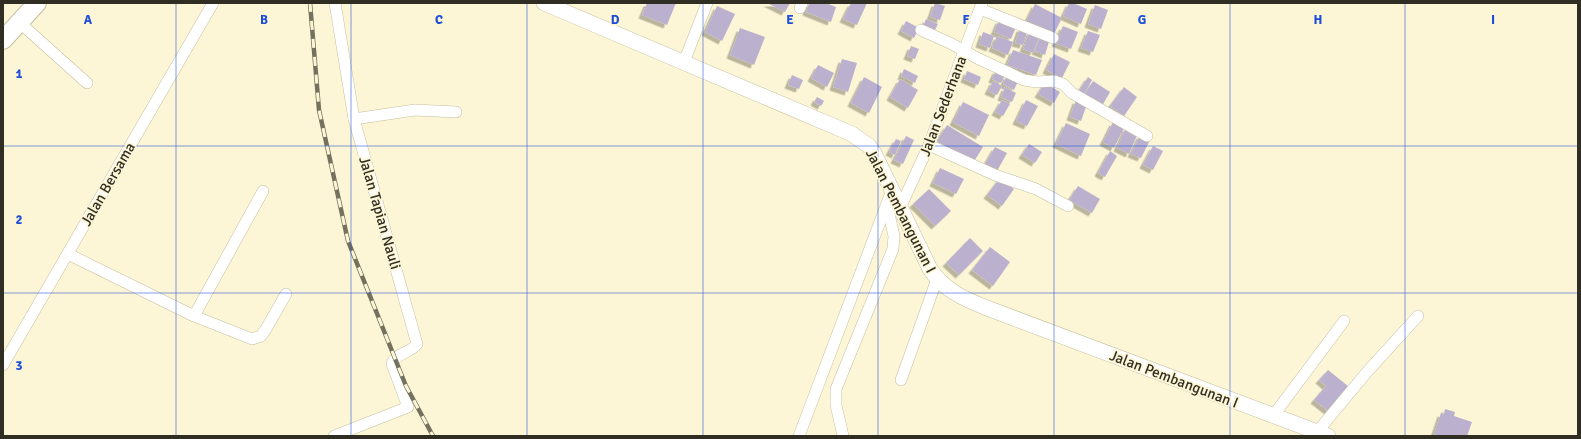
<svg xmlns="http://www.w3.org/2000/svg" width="1581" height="439" viewBox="0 0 1581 439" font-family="Signika,sans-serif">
<defs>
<filter id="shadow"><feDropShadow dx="-3.5" dy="3.5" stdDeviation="0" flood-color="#0004"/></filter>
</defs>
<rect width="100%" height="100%" fill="#fdf6d6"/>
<g fill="#bbb1ce" filter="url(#shadow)">
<polygon points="647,3 676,3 667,25 642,15"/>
<polygon points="767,3 790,3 785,12"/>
<polygon points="809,3 826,3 836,7 831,22 806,12"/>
<polygon points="851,3 867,3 857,25 843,19"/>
<polygon points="935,3 945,6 940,20 930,17"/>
<polygon points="1069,3 1073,3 1087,9 1081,24 1063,16"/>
<polygon points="1035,4 1062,18 1053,36 1026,22"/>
<polygon points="1095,5 1108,10 1101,29 1088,24"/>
<polygon points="717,6 735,14 722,41 705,32"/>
<polygon points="926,19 938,24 934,32 923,27"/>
<polygon points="999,20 1016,27 1011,39 994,32"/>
<polygon points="906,21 919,28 914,38 901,31"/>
<polygon points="1063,26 1078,32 1071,49 1055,43"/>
<polygon points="740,28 765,37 754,65 730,55"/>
<polygon points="1020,28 1028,30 1023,45 1015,43"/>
<polygon points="1030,31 1040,35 1033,53 1023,49"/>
<polygon points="1088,31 1100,35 1093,52 1081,48"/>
<polygon points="983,32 994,36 990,48 979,44"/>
<polygon points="1041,34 1050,38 1045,55 1035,51"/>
<polygon points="997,36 1013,42 1008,55 992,48"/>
<polygon points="911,46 919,49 915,59 907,56"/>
<polygon points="1013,50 1042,60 1036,75 1007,65"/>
<polygon points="1054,54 1070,62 1062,78 1046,70"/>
<polygon points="842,59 857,63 848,92 833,87"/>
<polygon points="818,65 834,73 827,87 811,78"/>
<polygon points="904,69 918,76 915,83 901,76"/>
<polygon points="996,70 1005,75 1001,83 992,79"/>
<polygon points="967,71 981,77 978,85 964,79"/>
<polygon points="792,75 803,80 799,89 788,85"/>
<polygon points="1007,75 1018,81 1014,90 1003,84"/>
<polygon points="864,77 882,87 869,113 851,103"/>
<polygon points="1088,77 1092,80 1084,94 1079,91"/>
<polygon points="900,79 918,90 908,108 890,97"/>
<polygon points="993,81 1002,86 997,95 988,91"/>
<polygon points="1093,81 1110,92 1102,106 1084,95"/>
<polygon points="1045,83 1060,92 1054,103 1038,94"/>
<polygon points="1005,87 1016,93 1012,102 1001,97"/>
<polygon points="1124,87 1137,97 1124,116 1110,106"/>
<polygon points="817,97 824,101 821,106 814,102"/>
<polygon points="1002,100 1010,104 1003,116 995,112"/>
<polygon points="1026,100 1038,106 1027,126 1016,121"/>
<polygon points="1076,100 1087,104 1081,121 1070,117"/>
<polygon points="963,102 989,115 979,136 953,122"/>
<polygon points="1113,122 1124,128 1114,148 1103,142"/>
<polygon points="1066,123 1090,134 1081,156 1056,144"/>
<polygon points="947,125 983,147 973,163 937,141"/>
<polygon points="1126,127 1138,133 1129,154 1117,148"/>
<polygon points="1140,135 1150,140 1141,158 1131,154"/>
<polygon points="906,136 914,140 903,164 894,160"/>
<polygon points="896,139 901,141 895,155 889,152"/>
<polygon points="1029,144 1042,152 1035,163 1022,155"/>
<polygon points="1153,146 1163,151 1153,170 1143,165"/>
<polygon points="995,147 1007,153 996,173 984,166"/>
<polygon points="1110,151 1117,156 1105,177 1098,173"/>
<polygon points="940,168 964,179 956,194 933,183"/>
<polygon points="1000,178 1014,189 1002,206 987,195"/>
<polygon points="1078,186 1100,199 1092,213 1069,200"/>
<polygon points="929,189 951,211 935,226 913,204"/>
<polygon points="970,238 983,251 959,275 946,263"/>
<polygon points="990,247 1010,262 993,286 972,270"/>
<polygon points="1328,370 1348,386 1328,411 1314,400 1326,386 1319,380"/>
<polygon points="1445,409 1455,412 1454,416 1472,422 1467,436 1440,436 1434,434 1441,413 1444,414"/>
</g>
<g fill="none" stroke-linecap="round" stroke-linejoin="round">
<defs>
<g id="minor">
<polyline points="800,8 802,3"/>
<polyline points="980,9 1053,38"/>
<polyline points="19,22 87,83"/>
<polyline points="921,30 952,44 977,58 1024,80 1037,82 1054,81 1063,84 1072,93 1147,136"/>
<polyline points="684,62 707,3"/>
<polyline points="354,119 415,110 456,112"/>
<polyline points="929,145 995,175 1036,189 1068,206"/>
<polyline points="900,208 929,145 982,3"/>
<polyline points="68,254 194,316 252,339 261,336 266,329 286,294"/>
<polyline points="194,316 263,191"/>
<polyline points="3,365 213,3"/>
<polyline points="901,380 937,279"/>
<polyline points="1273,416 1344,321"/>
<polyline points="1317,432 1367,372 1418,316"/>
<path d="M334,436L408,407L392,364C395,353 411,353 417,344L354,119L335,3"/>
<polyline points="799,436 892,190"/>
<polyline points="843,436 836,405 836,389 893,249 894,236 887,205"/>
</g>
<path id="secondary" d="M544,3L852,134L869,146L874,153L930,269C944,290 964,299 987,308L1328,436"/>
<polyline id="trunk" points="3,40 37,3"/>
</defs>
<use href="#minor" stroke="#c5bea0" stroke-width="12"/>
<use href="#secondary" stroke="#c5bea0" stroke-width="16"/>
<use href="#trunk" stroke="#c5bea0" stroke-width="20"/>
<use href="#minor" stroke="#fff" stroke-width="11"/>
<use href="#secondary" stroke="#fff" stroke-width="15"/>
<use href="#trunk" stroke="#fff" stroke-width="18"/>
<defs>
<polyline id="rail" points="310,3 319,110 348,241 406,386 433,436"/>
</defs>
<use href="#rail" stroke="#74715e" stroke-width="4.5"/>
<use href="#rail" stroke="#fdf6d6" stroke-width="3" stroke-dasharray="9" stroke-linecap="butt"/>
</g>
<path fill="none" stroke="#1d4ed8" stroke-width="1" stroke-opacity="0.55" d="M176,3V436M351,3V436M527,3V436M703,3V436M878,3V436M1054,3V436M1230,3V436M1405,3V436M3,146H1578M3,293H1578"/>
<g text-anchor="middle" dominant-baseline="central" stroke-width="3.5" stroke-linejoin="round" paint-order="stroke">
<g font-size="15" fill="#302e22" stroke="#fdf6d6">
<text transform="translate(943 106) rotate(-69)">Jalan Sederhana</text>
<text transform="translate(108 184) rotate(-60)">Jalan Bersama</text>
<text transform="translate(901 211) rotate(63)">Jalan Pembangunan I</text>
<text transform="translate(380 213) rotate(74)">Jalan Tapian Nauli</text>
<text transform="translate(1174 379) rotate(21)">Jalan Pembangunan I</text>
</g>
</g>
<g font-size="13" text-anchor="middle" font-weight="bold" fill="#1d4ed8" stroke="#fdf6d6" stroke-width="3.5" stroke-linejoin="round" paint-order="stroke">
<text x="88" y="24">A</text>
<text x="264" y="24">B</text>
<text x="439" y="24">C</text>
<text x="615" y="24">D</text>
<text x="790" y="24">E</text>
<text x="966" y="24">F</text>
<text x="1142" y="24">G</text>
<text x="1318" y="24">H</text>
<text x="1493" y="24">I</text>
<text x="19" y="78">1</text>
<text x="19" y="224">2</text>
<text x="19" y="370">3</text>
</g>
<rect width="1581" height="439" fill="none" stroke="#302e22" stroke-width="8"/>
</svg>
